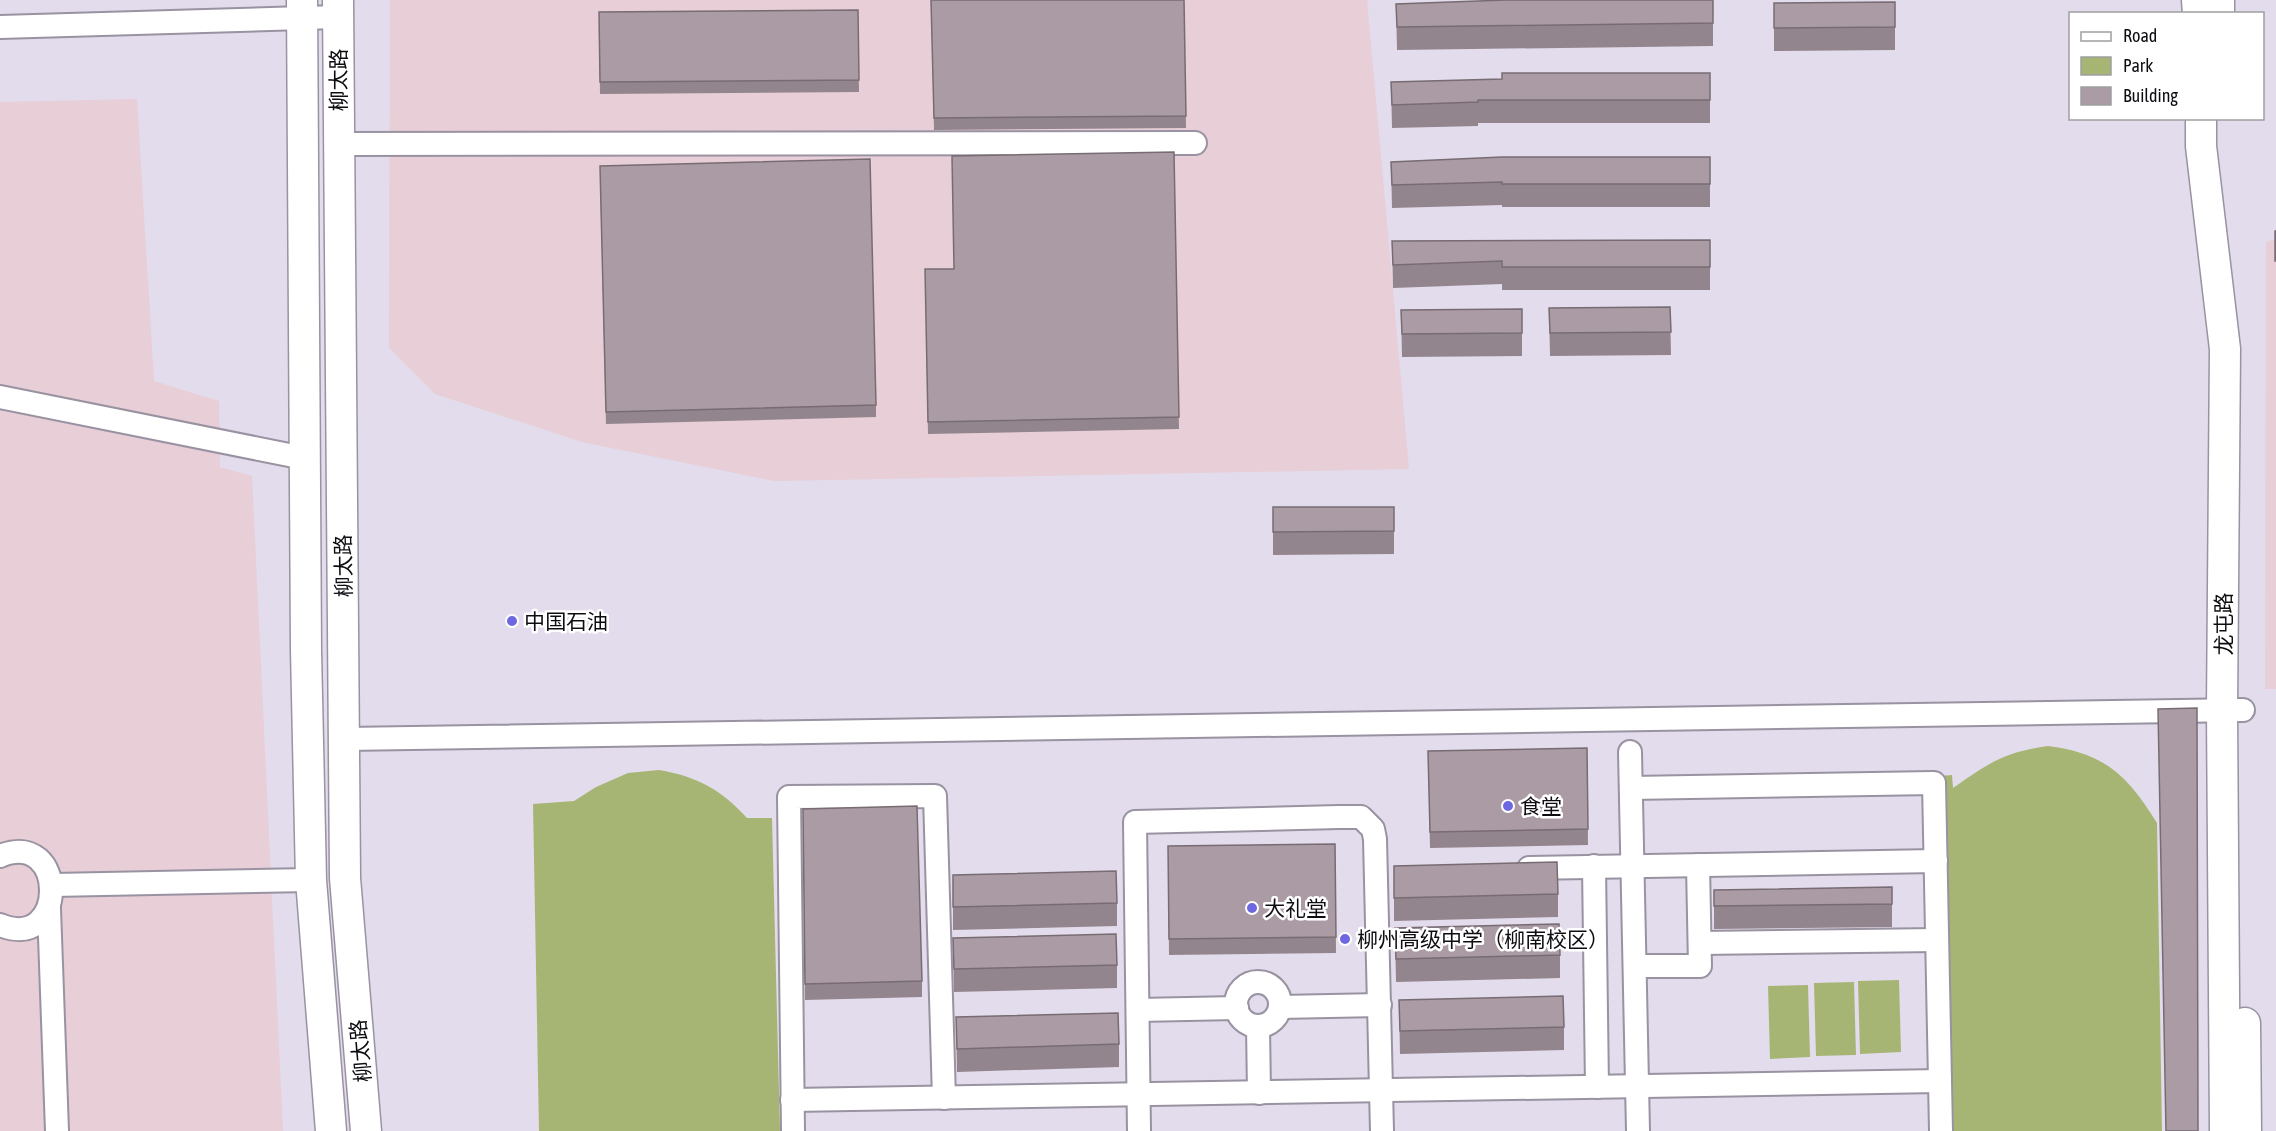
<svg xmlns="http://www.w3.org/2000/svg" width="2276" height="1131" viewBox="0 0 2276 1131" font-family="'Asap Condensed','Noto Sans SC',sans-serif">
<rect width="100%" height="100%" fill="#e3dcec"/>
<g fill="#e7ced7">
<polygon points="390,0 1367,0 1409,469 774,481 582,442 435,394 389,348"/>
<polygon points="137,99 154,381 219,401 220,467 252,476 283,1131 0,1131 0,102"/>
<polygon points="2276,239 2276,689 2265,689 2266,242"/>
</g>
<g fill="#a7b574">
<path d="M2048,746C2105,753 2128,776 2157,823L2162,1131H1945L1928,777L1952,775L1953,788C1989,763 2004,752 2048,746Z"/>
<path d="M659,770C696,776 722,790 747,818H772L780,1131H539L533,804L574,801L596,787L628,773Z"/>
<polygon points="1899,980 1901,1052 1860,1054 1858,981"/>
<polygon points="1854,982 1856,1055 1816,1056 1814,983"/>
<polygon points="1808,985 1810,1057 1770,1059 1768,986"/>
</g>
<g fill="none" stroke-linecap="round" stroke-linejoin="round">
<defs>
<g id="minor">
<polyline points="0,27 337,17"/>
<polyline points="338,144 1195,143"/>
<polyline points="0,397 304,458"/>
<polyline points="346,739 2243,710"/>
<polyline points="1630,752 1638,1131"/>
<polyline points="1631,788 1934,783 1941,1131"/>
<path d="M0,856C68,828 68,953 0,925"/>
<polyline points="1594,866 1597,1087"/>
<polyline points="1529,868 1936,861"/>
<polyline points="53,885 311,880"/>
<polyline points="49,909 57,1131"/>
<polyline points="1700,943 1937,940"/>
<polyline points="1635,966 1700,966 1698,865"/>
<circle cx="1258" cy="1004" r="22"/>
<polyline points="1280,1007 1380,1005"/>
<polyline points="1138,1010 1237,1008"/>
<polyline points="1258,1026 1259,1093"/>
<polyline points="792,1100 1940,1081"/>
<polyline points="793,1131 789,797 935,796 944,1098"/>
<polyline points="1139,1131 1135,822 1339,817 1361,817 1373,829 1375,839 1382,1131"/>
</g>
<g id="major">
<polyline points="302,0 306,650 311,880 331,1131"/>
<polyline points="338,0 345,878 366,1131"/>
<polyline points="2197,0 2198,14"/>
<polyline points="2219,0 2219,14"/>
<polyline points="2201,118 2201,146 2225,349 2222,710 2225,1131"/>
<polyline points="2245,1023 2246,1131"/>
</g>
</defs>
<use href="#minor" stroke="#9992a1" stroke-width="26"/>
<use href="#major" stroke="#9992a1" stroke-width="33"/>
<use href="#minor" stroke="#fff" stroke-width="22"/>
<use href="#major" stroke="#fff" stroke-width="30"/>
</g>
<g fill="#93858d">
<polygon points="931,0 1184,0 1186,128 934,130"/>
<polygon points="1713,0 1713,46 1397,50 1396,4"/>
<polygon points="1774,3 1895,27 1895,50 1774,51"/>
<polygon points="858,10 859,92 600,94 599,12"/>
<polygon points="1710,73 1710,123 1478,123 1478,126 1392,128 1391,82"/>
<polygon points="1174,152 1179,429 928,434 925,269 954,269"/>
<polygon points="1710,157 1710,207 1502,207 1502,205 1392,208 1391,162"/>
<polygon points="600,178 876,405 876,417 606,424"/>
<polygon points="1710,240 1710,290 1502,290 1502,284 1393,288 1392,241"/>
<polygon points="1670,307 1671,355 1550,356 1549,308"/>
<polygon points="1522,309 1522,356 1402,357 1401,310"/>
<polygon points="1273,507 1394,507 1394,554 1273,555"/>
<polygon points="1587,748 1588,845 1430,848 1428,751"/>
<polygon points="803,809 922,981 922,997 805,1000"/>
<polygon points="1335,844 1336,953 1169,955 1168,846"/>
<polygon points="1394,866 1558,894 1558,917 1394,921"/>
<polygon points="953,875 1117,903 1117,926 953,930"/>
<polygon points="1892,887 1892,927 1714,929 1714,890"/>
<polygon points="1395,928 1560,955 1560,978 1396,982"/>
<polygon points="953,938 1117,965 1117,988 954,992"/>
<polygon points="1399,1000 1564,1027 1564,1050 1400,1054"/>
<polygon points="956,1017 1119,1044 1119,1067 957,1072"/>
</g>
<g fill="#ab9ba4" stroke="#786c73" stroke-width="1.5">
<polygon points="931,0 1184,0 1186,116 934,118"/>
<polygon points="1505,0 1713,0 1713,23 1397,27 1396,4"/>
<polygon points="1895,2 1895,27 1774,28 1774,3"/>
<polygon points="858,10 859,80 600,82 599,12"/>
<polygon points="1502,73 1710,73 1710,100 1478,100 1478,102 1392,105 1391,82 1502,79"/>
<polygon points="1174,152 1179,417 928,422 925,269 954,269 952,156"/>
<polygon points="1502,157 1710,157 1710,184 1502,184 1502,182 1392,185 1391,162"/>
<polygon points="870,159 876,405 606,412 600,166"/>
<rect x="2275" y="231" width="1" height="30"/>
<polygon points="1710,240 1710,267 1502,267 1502,261 1393,265 1392,241"/>
<polygon points="1670,307 1671,332 1550,333 1549,308"/>
<polygon points="1522,309 1522,333 1402,334 1401,310"/>
<polygon points="1273,507 1394,507 1394,531 1273,532"/>
<polygon points="2197,708 2198,1131 2166,1131 2158,709"/>
<polygon points="1587,748 1588,829 1430,832 1428,751"/>
<polygon points="917,806 922,981 805,984 803,809"/>
<polygon points="1335,844 1336,937 1169,939 1168,846"/>
<polygon points="1557,862 1558,894 1394,898 1394,866"/>
<polygon points="1116,871 1117,903 953,907 953,875"/>
<polygon points="1892,887 1892,904 1714,906 1714,890"/>
<polygon points="1559,924 1560,955 1396,959 1395,928"/>
<polygon points="1116,934 1117,965 954,969 953,938"/>
<polygon points="1563,996 1564,1027 1400,1031 1399,1000"/>
<polygon points="1118,1013 1119,1044 957,1049 956,1017"/>
</g>
<g fill="#6d67e1" stroke="#fff" stroke-width="2">
<circle cx="512" cy="621" r="6"/>
<circle cx="1508" cy="806" r="6"/>
<circle cx="1252" cy="908" r="6"/>
<circle cx="1345" cy="939" r="6"/>
</g>
<g text-anchor="middle" dominant-baseline="central" stroke-width="5" stroke-linejoin="round" paint-order="stroke">
<g font-size="21" fill="#0e0c11" stroke="#fff">
<text transform="translate(338 80) rotate(-90)">柳太路</text>
<text transform="translate(343 566) rotate(-91)">柳太路</text>
<text transform="translate(2223 624) rotate(-90)">龙屯路</text>
<text transform="translate(360 1051) rotate(-95)">柳太路</text>
</g>
<g font-size="21" fill="#0e0c11" stroke="#fff" text-anchor="start">
<text x="524" y="621">中国石油</text>
<text x="1520" y="806">食堂</text>
<text x="1264" y="908">大礼堂</text>
<text x="1357" y="939">柳州高级中学（柳南校区）</text>
</g>
</g>
<rect x="2069" y="12" width="195" height="108" fill="#ffffff" stroke="#9f9ea0" stroke-width="1.5"/>
<rect x="2081" y="32" width="30" height="9" fill="#ffffff" stroke="#9f9ea0" stroke-width="1.5"/>
<text x="2123" y="42" font-size="18" fill="#0e0c11">Road</text>
<rect x="2081" y="57" width="30" height="18" fill="#a7b574" stroke="#9f9ea0" stroke-width="1.5"/>
<text x="2123" y="72" font-size="18" fill="#0e0c11">Park</text>
<rect x="2081" y="87" width="30" height="18" fill="#ab9ba4" stroke="#9f9ea0" stroke-width="1.5"/>
<text x="2123" y="102" font-size="18" fill="#0e0c11">Building</text>
</svg>
